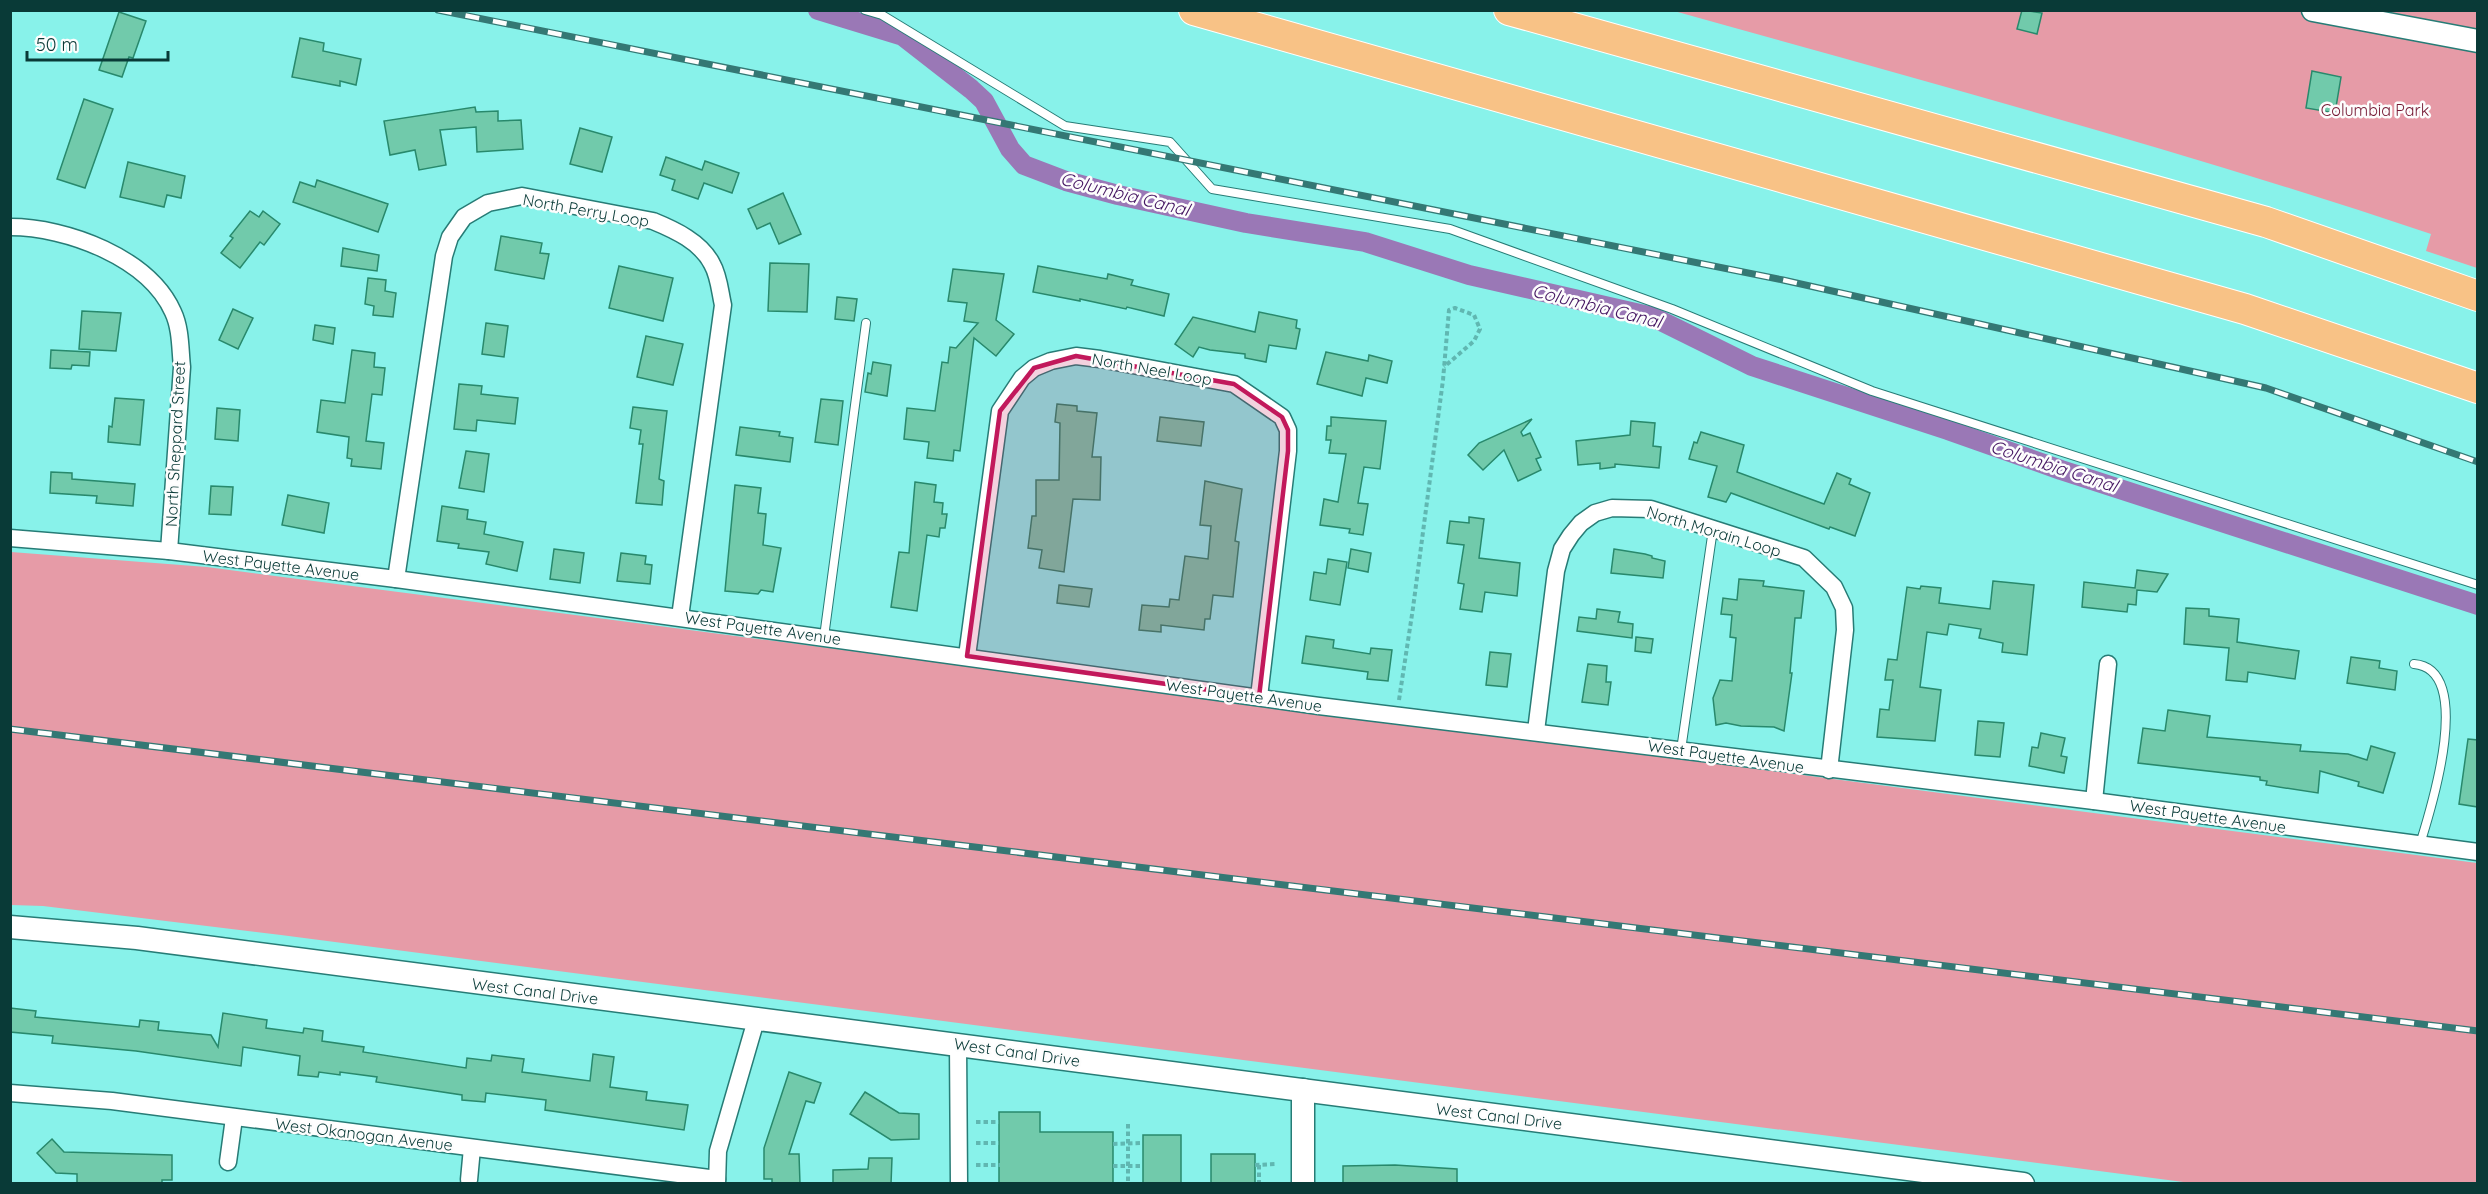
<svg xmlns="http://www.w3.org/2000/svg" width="2488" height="1194" viewBox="0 0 2488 1194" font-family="Quicksand,sans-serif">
<rect width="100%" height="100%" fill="#88f2ea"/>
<g fill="#e69ba7">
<path d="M1674,11H2477V268L2426,251L2431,234C2181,150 1927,82 1674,11Z"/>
<polygon points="11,552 207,567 2477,863 2477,1183 2191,1183 281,935 43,906 11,905"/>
</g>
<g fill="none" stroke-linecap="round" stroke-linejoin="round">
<polyline stroke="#9a78b6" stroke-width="20" points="818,10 903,36 971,89 984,101 1010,149 1024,165 1066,181 1118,195 1246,223 1365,242 1469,275 1653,317 1752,366 1948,430 2061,470 2478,605"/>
</g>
<g fill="#71caab" stroke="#28896c" stroke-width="1.5">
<polygon points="2022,10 2042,13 2037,34 2017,29"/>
<polygon points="119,12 146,21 133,58 129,57 122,77 99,70"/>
<polygon points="300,38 324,43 323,51 361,59 356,85 340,81 340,86 292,77"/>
<polygon points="2312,71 2341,77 2335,113 2306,108"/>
<polygon points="84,99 113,109 85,188 57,179"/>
<polygon points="475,107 476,112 498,111 498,121 521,120 523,149 477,152 476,127 440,130 446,165 419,170 415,150 390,155 384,121"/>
<polygon points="580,128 612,137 602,172 570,164"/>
<polygon points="666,157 702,170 705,161 739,173 732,193 704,183 698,199 672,190 675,180 660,175"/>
<polygon points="128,162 185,176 181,198 167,195 164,207 120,197"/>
<polygon points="317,180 388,204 378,232 293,202 300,182 315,187"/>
<polygon points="783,193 801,234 779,244 770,223 757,229 748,209"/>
<polygon points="250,211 259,217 263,211 280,224 264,245 260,242 240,268 221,253 233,238 230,236"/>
<polygon points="501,236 542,243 540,253 549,254 544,279 495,270"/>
<polygon points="343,248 379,255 377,271 341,266"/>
<polygon points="770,263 809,264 807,312 768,311"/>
<polygon points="619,266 673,278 663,321 609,308"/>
<polygon points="1038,266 1107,279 1108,274 1133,280 1131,285 1169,294 1164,316 1127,307 1126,309 1080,299 1080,301 1033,292"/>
<polygon points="953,269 1004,274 996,320 1014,334 996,356 974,338 960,451 954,450 953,461 927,458 929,442 904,439 907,408 935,411 942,362 948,363 950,347 956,348 978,323 964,321 967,303 948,301"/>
<polygon points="368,278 386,280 385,291 396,293 393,317 373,315 374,306 365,304"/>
<polygon points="837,297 857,299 854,321 835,319"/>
<polygon points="233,309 253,318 238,349 219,340"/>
<polygon points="82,311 121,313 116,351 79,349"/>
<polygon points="1259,312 1297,320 1296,328 1300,329 1296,349 1269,345 1266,362 1245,358 1245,354 1210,350 1199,347 1193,357 1175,344 1193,317 1255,332"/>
<polygon points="486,323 508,326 504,357 482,354"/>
<polygon points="315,325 335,328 333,344 313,340"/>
<polygon points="646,336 683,344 673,385 637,377"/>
<polygon points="51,350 90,352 89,366 72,365 71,369 50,368"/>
<polygon points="352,350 375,353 374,367 385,368 382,395 372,394 366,441 384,443 381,469 351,466 352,459 347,458 349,437 317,432 321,400 345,403"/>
<polygon points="1326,352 1368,361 1369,355 1392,361 1387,383 1366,378 1362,396 1317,384"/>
<polygon points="873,362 891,365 887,396 865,392 868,373 871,374"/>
<polygon points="459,384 482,386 481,394 518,398 515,424 477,420 476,431 454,429"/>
<polygon points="115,398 144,400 140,445 108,442 109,426 112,427"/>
<polygon points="821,399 843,401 838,445 815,442"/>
<polygon points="1057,404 1077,406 1077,411 1097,413 1092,457 1101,457 1100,500 1073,499 1064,572 1039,568 1042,550 1028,548 1032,516 1036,516 1036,480 1059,480 1060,423 1055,422"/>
<polygon points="633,407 667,411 659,479 664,481 662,505 636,503 643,444 639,444 641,430 630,428"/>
<polygon points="217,408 240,410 238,441 215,439"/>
<polygon points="1160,417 1204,422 1201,446 1157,441"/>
<polygon points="1331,417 1386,421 1380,469 1364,467 1358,503 1368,504 1363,535 1349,533 1350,529 1320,525 1324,499 1338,502 1346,454 1329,453 1331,440 1326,440 1327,426 1331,426"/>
<polygon points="1532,419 1521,432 1523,436 1530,433 1541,457 1536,459 1541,470 1518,481 1504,450 1483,470 1468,455 1479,443"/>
<polygon points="1631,421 1655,423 1653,446 1661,447 1659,468 1615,464 1615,467 1600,469 1600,463 1578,465 1576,441 1630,435"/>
<polygon points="740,427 780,432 779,436 793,438 790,462 736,455"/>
<polygon points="1701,432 1744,445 1737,472 1824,504 1837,473 1851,479 1849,484 1870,493 1855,536 1830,527 1829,529 1731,493 1726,502 1708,497 1717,466 1689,459 1694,442 1697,443"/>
<polygon points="466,451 489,454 484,492 459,488"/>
<polygon points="51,472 72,473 72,479 135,484 133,506 96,503 97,496 50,493"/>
<polygon points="1205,481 1242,489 1235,541 1239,542 1233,597 1213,595 1210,619 1205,619 1204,630 1161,625 1161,632 1139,630 1142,605 1169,607 1170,599 1179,600 1185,556 1208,559 1211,526 1200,525"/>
<polygon points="915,482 936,485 934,502 943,503 942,514 947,514 945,528 940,528 939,537 927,535 917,611 891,607 899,552 909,553"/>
<polygon points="735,485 761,488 758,513 766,514 763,545 781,548 773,592 761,590 758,594 725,591"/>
<polygon points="211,486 233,487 231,515 209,514"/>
<polygon points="288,495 329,503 324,533 282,525"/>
<polygon points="442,506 468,510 467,519 486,522 484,534 523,542 517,571 486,564 489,552 458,548 459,544 437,541"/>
<polygon points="1469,517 1484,519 1479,558 1520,563 1517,596 1485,592 1482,612 1460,609 1464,584 1458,583 1464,545 1447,543 1450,521 1469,523"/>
<polygon points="554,549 584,553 580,583 550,579"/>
<polygon points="1351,549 1371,553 1368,572 1348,568"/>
<polygon points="1614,549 1645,554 1652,556 1652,558 1665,561 1663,578 1611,573"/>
<polygon points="621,553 646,556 645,564 652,565 650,584 617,581"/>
<polygon points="1328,559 1347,562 1340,605 1310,600 1314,572 1326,574"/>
<polygon points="2137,570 2168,574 2157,592 2137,590 2136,605 2128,604 2127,612 2082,607 2084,582 2135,588"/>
<polygon points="1739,579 1764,581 1763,586 1804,591 1801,618 1795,618 1790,673 1792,673 1784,731 1774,727 1741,726 1726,723 1716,725 1713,698 1720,680 1732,681 1736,638 1730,637 1732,615 1721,614 1723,598 1737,600"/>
<polygon points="1993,581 2034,585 2027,655 2002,652 2003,643 1979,638 1981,629 1949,624 1947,635 1927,632 1920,687 1941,690 1935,741 1877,737 1880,709 1889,710 1893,680 1885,680 1888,659 1897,660 1907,587 1920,589 1921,586 1941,588 1939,603 1990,609"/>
<polygon points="1059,585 1092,589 1089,607 1057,603"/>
<polygon points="2186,608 2209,609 2209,616 2239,619 2237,642 2299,651 2295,679 2248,672 2247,682 2226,680 2229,648 2184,644"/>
<polygon points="1597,609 1620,612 1618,622 1633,624 1632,638 1577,631 1579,617 1596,619"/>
<polygon points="1306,636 1334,640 1333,648 1370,654 1371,648 1392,650 1388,681 1367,679 1368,672 1302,663"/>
<polygon points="1636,637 1653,639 1651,653 1635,651"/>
<polygon points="1490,652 1511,654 1507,687 1486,685"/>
<polygon points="2351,657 2380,661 2379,668 2397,671 2395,690 2347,683"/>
<polygon points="1588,664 1607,666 1606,682 1611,682 1608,705 1582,702"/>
<polygon points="2168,710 2210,716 2207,737 2301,745 2300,751 2348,754 2367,760 2371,746 2395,753 2383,793 2358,786 2359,782 2320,771 2318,793 2266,785 2267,781 2260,780 2260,777 2138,763 2143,728 2165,731"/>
<polygon points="1978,721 2004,723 2000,757 1975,755"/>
<polygon points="2041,733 2065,738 2061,756 2067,757 2064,773 2029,766 2032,747 2038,748"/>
<polygon points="2468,739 2478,740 2478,807 2459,804"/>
<polygon points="10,1008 36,1011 35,1017 139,1027 140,1020 159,1022 158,1030 211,1035 218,1047 223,1013 267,1020 266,1028 303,1033 304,1028 323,1031 322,1041 364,1047 363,1052 466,1068 467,1058 491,1061 492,1055 524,1059 522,1072 590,1081 593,1054 614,1057 610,1087 647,1092 646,1100 688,1105 684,1130 545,1110 546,1100 486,1093 485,1102 462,1100 462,1095 376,1082 377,1077 340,1072 340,1075 319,1072 318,1077 298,1075 300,1056 243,1047 241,1066 136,1051 52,1043 53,1036 10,1032"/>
<polygon points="789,1072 821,1083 814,1103 806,1101 789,1154 799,1154 800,1184 772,1184 772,1179 764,1179 764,1148"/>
<polygon points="865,1092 899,1113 919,1114 919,1139 891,1140 850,1114"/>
<polygon points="999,1112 1040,1112 1040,1132 1113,1132 1113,1184 999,1184"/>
<rect x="1143" y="1135" width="38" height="49"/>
<polygon points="52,1139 64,1152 172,1155 172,1180 162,1180 162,1184 77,1184 77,1174 56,1173 37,1153"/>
<rect x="1211" y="1154" width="44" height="30"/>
<polygon points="869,1158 892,1158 891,1184 833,1184 833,1170 868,1169"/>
<polygon points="1395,1165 1457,1169 1457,1184 1343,1184 1343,1166"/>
</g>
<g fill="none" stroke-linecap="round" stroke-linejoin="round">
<defs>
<g id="lane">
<polyline points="865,10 882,15 1065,126 1170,142 1212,189 1450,229 1672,309 1872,391 2478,585"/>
<polyline points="824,637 866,323"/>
<path d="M2414,664C2476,669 2430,812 2420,844"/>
<polyline points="1681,750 1713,529"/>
</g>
<g id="street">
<path d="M10,227C67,227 149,258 173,312C181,329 180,349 182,367L169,551"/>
<polyline points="10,538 169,551 396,579 1319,706 2094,801 2478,852"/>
<path d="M396,579L444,256L450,237L464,217L488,203L522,196L653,221C675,230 701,242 712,264C719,276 720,292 723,305L680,617"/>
<polyline points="967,656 1000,411 1022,378 1034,368 1051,361 1076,356 1100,359 1234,384 1282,417 1288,430 1288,451 1259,697"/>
<polyline points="1536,731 1556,571 1562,549 1571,535 1581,523 1595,513 1612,508 1651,509 1804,558 1834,587 1844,608 1845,630 1829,770"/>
<polyline points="2094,801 2108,664"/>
<polyline points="958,1044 959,1184"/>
<polyline points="10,1093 112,1101 717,1179"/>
<polyline points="228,1162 234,1118"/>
<polyline points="469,1180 472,1148"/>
<polyline points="717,1184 718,1151 756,1020"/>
</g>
<g id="secondary">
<polyline points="2313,10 2478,41"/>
<polyline points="10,927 137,938 2023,1184"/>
<polyline points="1303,1090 1303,1184"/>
</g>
<g id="highway">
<polyline points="1194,10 2245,309 2478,388"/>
<polyline points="1509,10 2266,222 2478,296"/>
</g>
</defs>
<use href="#lane" stroke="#277c76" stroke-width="10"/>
<use href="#street" stroke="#277c76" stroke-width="19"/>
<use href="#secondary" stroke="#277c76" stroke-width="25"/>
<use href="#highway" stroke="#fff" stroke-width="32"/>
<g stroke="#60b7b1" stroke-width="4" stroke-dasharray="4.5 3" stroke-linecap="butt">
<polyline points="1399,700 1413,608 1443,380 1449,310 1455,308 1474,315 1480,329 1474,341 1444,367"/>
<polyline points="976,1122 999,1122"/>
<polyline points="1128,1124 1128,1184"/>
<polyline points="976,1143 999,1143"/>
<polyline points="1113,1144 1143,1143"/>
<polyline points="976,1165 1000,1165"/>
<polyline points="1255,1165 1277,1164"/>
<polyline points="1259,1165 1259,1184"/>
<polyline points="1113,1166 1143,1166"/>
</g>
<use href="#lane" stroke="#fff" stroke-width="8"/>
<use href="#street" stroke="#fff" stroke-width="16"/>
<use href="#secondary" stroke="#fff" stroke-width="22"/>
<use href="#highway" stroke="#f8c286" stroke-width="30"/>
<defs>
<g id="rail">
<polyline points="438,10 1783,280 2266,388 2478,462"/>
<polyline points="10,729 2478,1031"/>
</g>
</defs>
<use href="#rail" stroke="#347874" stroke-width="7"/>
<use href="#rail" stroke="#fdfdfd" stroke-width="4.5" stroke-dasharray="14" stroke-linecap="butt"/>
</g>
<path fill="#c2185b" fill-opacity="0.2" stroke="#c2185b" stroke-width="4.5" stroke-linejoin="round" d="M1076,356L1234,384L1282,417L1288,430V451L1259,697L967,656L1000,411L1034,368Z"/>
<g text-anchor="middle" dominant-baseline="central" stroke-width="5" stroke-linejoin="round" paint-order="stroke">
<g font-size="16" fill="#741732" stroke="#fdfdfd">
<text x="2375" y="110">Columbia Park</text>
</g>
<g font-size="16" fill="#093a37" stroke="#fdfdfd">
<text transform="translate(586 210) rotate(10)">North Perry Loop</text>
<text transform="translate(1152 369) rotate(10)">North Neel Loop</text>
<text transform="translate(175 444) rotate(-87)">North Sheppard Street</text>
<text transform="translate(1714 531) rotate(17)">North Morain Loop</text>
<text transform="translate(281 565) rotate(7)">West Payette Avenue</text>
<text transform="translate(763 628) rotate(8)">West Payette Avenue</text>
<text transform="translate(1244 695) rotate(8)">West Payette Avenue</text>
<text transform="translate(1726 756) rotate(8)">West Payette Avenue</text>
<text transform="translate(2208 816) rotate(8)">West Payette Avenue</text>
<text transform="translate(535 991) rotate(7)">West Canal Drive</text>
<text transform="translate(1017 1052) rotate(8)">West Canal Drive</text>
<text transform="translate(1499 1116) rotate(7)">West Canal Drive</text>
<text transform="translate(364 1134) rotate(7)">West Okanogan Avenue</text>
</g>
<g font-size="18" font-style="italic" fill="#431460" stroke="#fdfdfd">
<text transform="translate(1125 194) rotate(14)">Columbia Canal</text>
<text transform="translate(1597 306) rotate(14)">Columbia Canal</text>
<text transform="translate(2054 466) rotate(18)">Columbia Canal</text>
</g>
</g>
<rect width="2488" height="1194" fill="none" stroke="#093a37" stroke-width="24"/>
<path d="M27 51v9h141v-9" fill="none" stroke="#093a37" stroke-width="3"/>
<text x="36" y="51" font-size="18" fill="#093a37" stroke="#fdfdfd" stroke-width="4.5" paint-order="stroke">50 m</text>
</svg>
